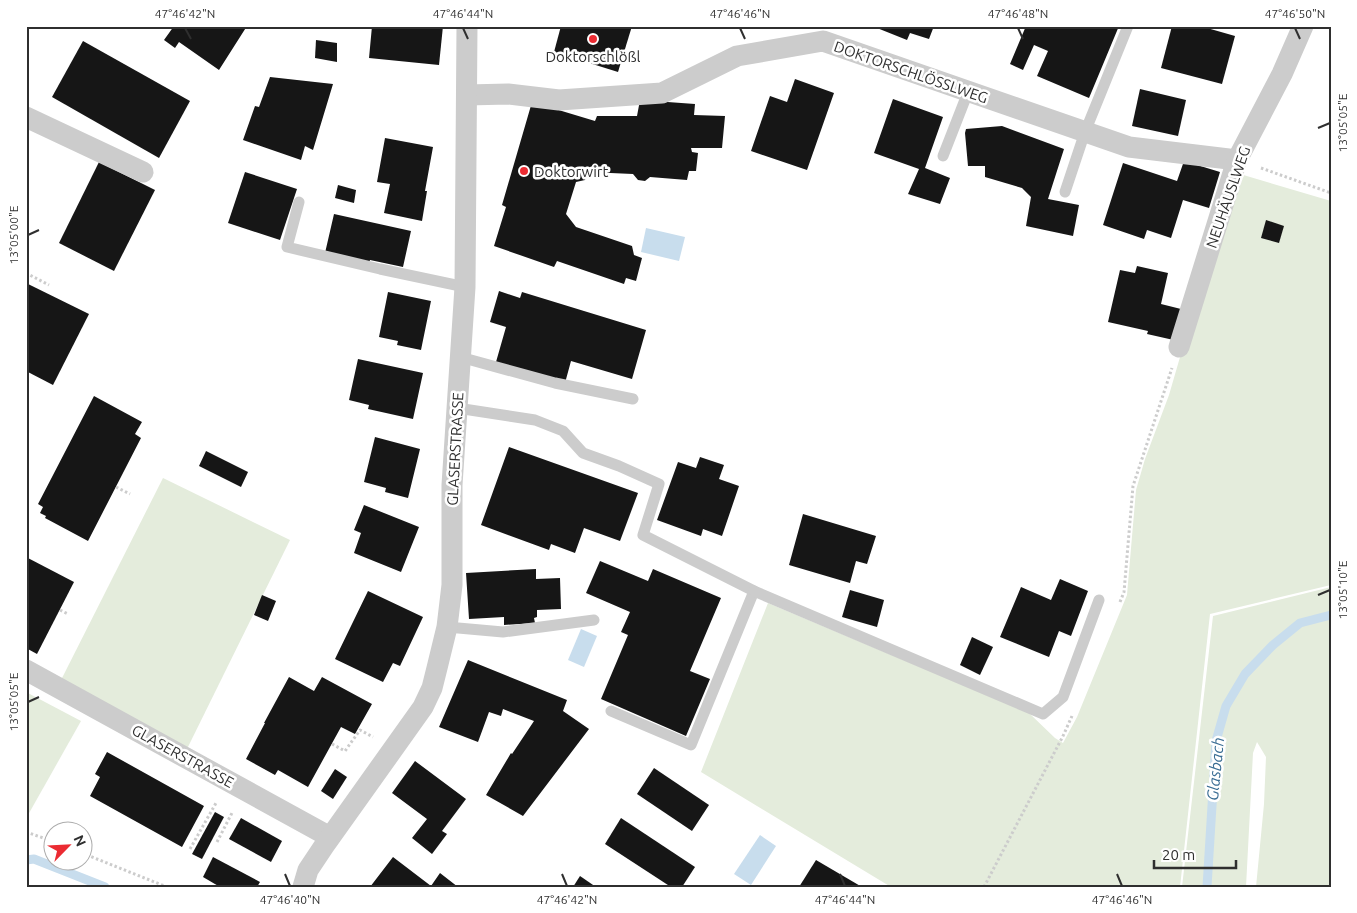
<svg xmlns="http://www.w3.org/2000/svg" width="1357" height="913" viewBox="0 0 1357 913" font-family="Ubuntu,sans-serif">
<rect width="100%" height="100%" fill="#fff"/>
<g fill="#e4ecdc">
<polygon points="1240,174 1331,201 1331,585 1210,614 1180,887 891,887 701,772 768,603 1029,713 1055,738 1063,743 1077,717 1127,595 1136,490 1145,459 1169,395 1205,271"/>
<polygon points="163,478 290,540 185,753 59,684"/>
<polygon points="1331,587 1331,887 1256,887 1264,804 1266,757 1257,742 1253,753 1246,887 1182,887 1213,616"/>
<polygon points="26,692 81,721 28,815 26,815"/>
</g>
<g fill="#c8dded">
<polygon points="646,228 685,237 679,261 641,252"/>
<polygon points="581,629 597,636 584,667 568,660"/>
<polygon points="760,835 776,846 751,885 734,874"/>
</g>
<g fill="none" stroke-linecap="round" stroke-linejoin="round">
<g stroke="#c8dded" stroke-width="9">
<polyline points="26,860 34,859 105,887"/>
<polyline points="1207,887 1216,741 1226,706 1245,674 1273,645 1300,623 1331,615"/>
</g>
</g>
<g fill="#161616">
<polygon points="174,26 247,26 219,70 179,42 175,48 164,40"/>
<polygon points="372,26 443,26 439,65 369,58"/>
<polygon points="561,26 632,26 618,72 554,52"/>
<polygon points="872,26 934,26 929,39 910,33 907,40"/>
<polygon points="1026,26 1119,26 1089,98 1037,76 1048,51 1034,45 1023,70 1010,64"/>
<polygon points="1172,26 1200,26 1235,36 1222,84 1161,68"/>
<polygon points="316,40 337,43 337,62 315,58"/>
<polygon points="83,41 190,101 159,158 52,97"/>
<polygon points="270,77 333,84 313,150 305,146 301,160 243,140 255,106 259,107"/>
<polygon points="795,79 834,93 807,170 751,151 770,96 787,102"/>
<polygon points="1140,89 1186,100 1178,136 1132,126"/>
<polygon points="893,99 943,117 925,168 950,178 940,204 908,194 919,169 874,153"/>
<polygon points="640,100 695,104 694,115 725,116 722,148 691,148 692,152 698,153 696,171 689,171 687,180 650,177 645,181 638,180 633,174 588,172 585,180 576,182 566,214 576,227 632,246 634,255 642,258 636,281 626,278 624,284 557,261 554,267 494,246 506,207 502,205 532,102 595,121 597,116 637,116"/>
<polygon points="1002,126 1064,149 1048,199 1079,205 1073,236 1026,226 1031,197 1022,188 985,177 985,166 968,166 965,133 966,129"/>
<polygon points="385,138 433,147 425,191 427,191 422,221 384,213 390,184 377,182"/>
<polygon points="1184,161 1220,172 1209,208 1183,200 1171,238 1147,230 1144,239 1103,225 1123,163 1177,181"/>
<polygon points="99,162 155,190 114,271 59,243"/>
<polygon points="245,172 297,189 280,240 228,223"/>
<polygon points="338,185 356,190 354,203 335,198"/>
<polygon points="334,214 411,231 403,267 370,260 369,263 325,253"/>
<polygon points="1266,220 1284,226 1279,243 1261,238"/>
<polygon points="1137,266 1168,273 1161,304 1185,310 1178,341 1147,334 1148,331 1108,322 1120,270 1135,273"/>
<polygon points="26,283 89,314 53,385 26,371"/>
<polygon points="499,291 520,298 522,292 646,330 632,379 571,361 565,383 496,362 506,327 490,322"/>
<polygon points="388,292 431,301 421,350 397,345 398,341 379,337"/>
<polygon points="358,359 423,373 413,419 368,409 369,405 349,400"/>
<polygon points="94,396 142,422 135,434 141,438 88,541 45,518 46,516 40,513 43,507 38,504"/>
<polygon points="375,437 420,449 408,498 385,492 386,488 364,482"/>
<polygon points="509,447 638,493 620,541 584,528 575,553 551,544 549,550 481,525"/>
<polygon points="206,451 248,472 241,487 199,466"/>
<polygon points="700,457 724,465 719,479 739,486 722,536 703,529 701,536 657,520 678,462 696,468"/>
<polygon points="364,505 419,527 401,572 354,553 361,533 354,530"/>
<polygon points="803,514 876,536 867,564 856,561 850,583 789,565"/>
<polygon points="26,557 74,582 37,654 26,648"/>
<polygon points="600,561 648,581 653,569 721,598 690,671 710,679 686,736 601,699 628,635 621,632 630,612 586,593"/>
<polygon points="536,569 536,579 560,578 561,609 537,610 537,617 534,618 535,623 504,625 504,617 469,619 466,573"/>
<polygon points="1060,579 1088,591 1071,636 1059,631 1049,657 1000,637 1021,587 1051,600"/>
<polygon points="850,590 884,600 877,627 842,617"/>
<polygon points="368,591 423,617 400,666 393,663 383,682 335,659"/>
<polygon points="262,595 276,601 268,621 254,615"/>
<polygon points="972,637 993,647 980,675 960,665"/>
<polygon points="468,660 567,700 563,711 589,729 523,816 486,795 511,753 512,754 534,721 503,709 501,716 489,712 478,742 439,727"/>
<polygon points="289,677 314,691 322,677 372,704 355,734 341,727 308,787 278,770 275,775 246,759 265,723 264,723"/>
<polygon points="107,752 204,806 182,847 90,796 100,777 95,774"/>
<polygon points="415,761 466,799 442,831 447,834 432,854 412,838 427,819 392,793"/>
<polygon points="654,768 709,805 692,831 637,794"/>
<polygon points="335,769 347,777 333,799 321,791"/>
<polygon points="215,812 224,817 202,859 192,854"/>
<polygon points="241,818 282,841 271,862 229,839"/>
<polygon points="621,818 695,867 682,887 671,887 605,844"/>
<polygon points="213,857 260,882 257,887 220,887 203,877"/>
<polygon points="393,857 431,886 440,873 458,887 370,887"/>
<polygon points="816,860 862,887 799,887"/>
<polygon points="580,876 596,887 573,887"/>
</g>
<g fill="none" stroke-linecap="round" stroke-linejoin="round">
<g stroke="#ccc" stroke-width="3" stroke-dasharray="2.5 2.5" stroke-linecap="butt">
<polyline points="1261,168 1331,193"/>
<polyline points="26,273 49,285"/>
<polyline points="116,487 130,494"/>
<polyline points="1120,602 1124,592 1133,486 1172,368"/>
<polyline points="60,610 68,614"/>
<polyline points="332,744 345,751 360,730 373,737"/>
<polyline points="26,832 52,841"/>
<polyline points="217,842 233,811"/>
<polyline points="190,849 216,803"/>
<polyline points="82,853 167,887"/>
<polyline points="984,887 1063,736 1072,716"/>
</g>
<g stroke="#ccc" stroke-width="11">
<polyline points="943,156 968,92"/>
<polyline points="1065,192 1085,132 1128,26"/>
<polyline points="299,202 287,247 380,269 465,287"/>
<polyline points="460,357 555,383 633,399"/>
<polyline points="457,408 535,420 563,431 583,453 619,466 659,484 643,535 754,591 691,745 611,711"/>
<polyline points="754,591 1043,714 1063,697 1099,600"/>
<polyline points="447,627 503,632 594,620"/>
</g>
<g stroke="#ccc" stroke-width="21">
<polyline points="467,95 508,94 559,100 662,93 737,56 823,41 1129,147 1237,160"/>
<polyline points="26,117 143,172"/>
<polyline points="1179,347 1237,160 1282,74 1303,26"/>
<polyline points="26,670 330,837"/>
<polyline points="303,887 308,870 324,846 423,707 432,688 437,668 447,627 452,585 452,485 465,287 467,26"/>
</g>
</g>
<path fill="none" stroke="#2f2f2f" stroke-width="2" d="M185,28L191,39M463,28L468,39M740,28L745,39M1018,28L1023,39M1295,28L1300,39M1318,128L1330,123M28,235L39,230M1318,595L1330,590M28,702L39,697M285,874L290,886M562,874L567,886M840,874L845,886M1117,874L1122,886"/>
<g fill="#eb2b32" stroke="#fff" stroke-width="2">
<circle cx="593" cy="39" r="5"/>
<circle cx="524" cy="171" r="5"/>
</g>
<g text-anchor="middle" dominant-baseline="central" stroke-width="5" stroke-linejoin="round" paint-order="stroke">
<g font-size="15" fill="#2f2f2f" stroke="#fff">
<text x="593" y="56">Doktorschlößl</text>
<text x="534" y="171" text-anchor="start">Doktorwirt</text>
</g>
<g font-size="15" fill="#2f2f2f" stroke="#fff">
<text transform="translate(911 72) rotate(19)">DOKTORSCHLÖSSLWEG</text>
<text transform="translate(1228 197) rotate(-71)">NEUHÄUSLWEG</text>
<text transform="translate(455 449) rotate(-87)">GLASERSTRASSE</text>
<text transform="translate(183 756) rotate(29)">GLASERSTRASSE</text>
</g>
<g font-size="16" font-style="italic" fill="#3a6d94" stroke="#fff">
<text transform="translate(1215 769) rotate(-84)">Glasbach</text>
</g>
</g>
<rect width="1357" height="913" fill="none" stroke="#ffffff" stroke-width="55"/>
<g transform="translate(68 846) rotate(66)"><circle r="24" fill="#ffffff" stroke="#acacac"/>
<path d="M0-4L9 19L0 12L-9 19Z" fill="#eb2b32"/>
<text y="-8" font-size="14" font-weight="bold" text-anchor="middle" fill="#2f2f2f">N</text>
</g>
<path d="M1154 860v8h82v-8" fill="none" stroke="#2f2f2f" stroke-width="2.5"/>
<text x="1162" y="860" font-size="15" fill="#2f2f2f" stroke="#ffffff" stroke-width="4" paint-order="stroke">20 m</text>
<rect x="28" y="28" width="1302" height="858" fill="none" stroke="#2f2f2f" stroke-width="2"/>
<g font-size="12" text-anchor="middle" fill="#2f2f2f">
<text x="185" y="18">47°46'42"N</text>
<text x="463" y="18">47°46'44"N</text>
<text x="740" y="18">47°46'46"N</text>
<text x="1018" y="18">47°46'48"N</text>
<text x="1295" y="18">47°46'50"N</text>
<text transform="translate(1343 123) rotate(-90)" y="4">13°05'05"E</text>
<text transform="translate(14 235) rotate(-90)" y="4">13°05'00"E</text>
<text transform="translate(1343 590) rotate(-90)" y="4">13°05'10"E</text>
<text transform="translate(14 702) rotate(-90)" y="4">13°05'05"E</text>
<text x="290" y="904">47°46'40"N</text>
<text x="567" y="904">47°46'42"N</text>
<text x="845" y="904">47°46'44"N</text>
<text x="1122" y="904">47°46'46"N</text>
</g>
</svg>
